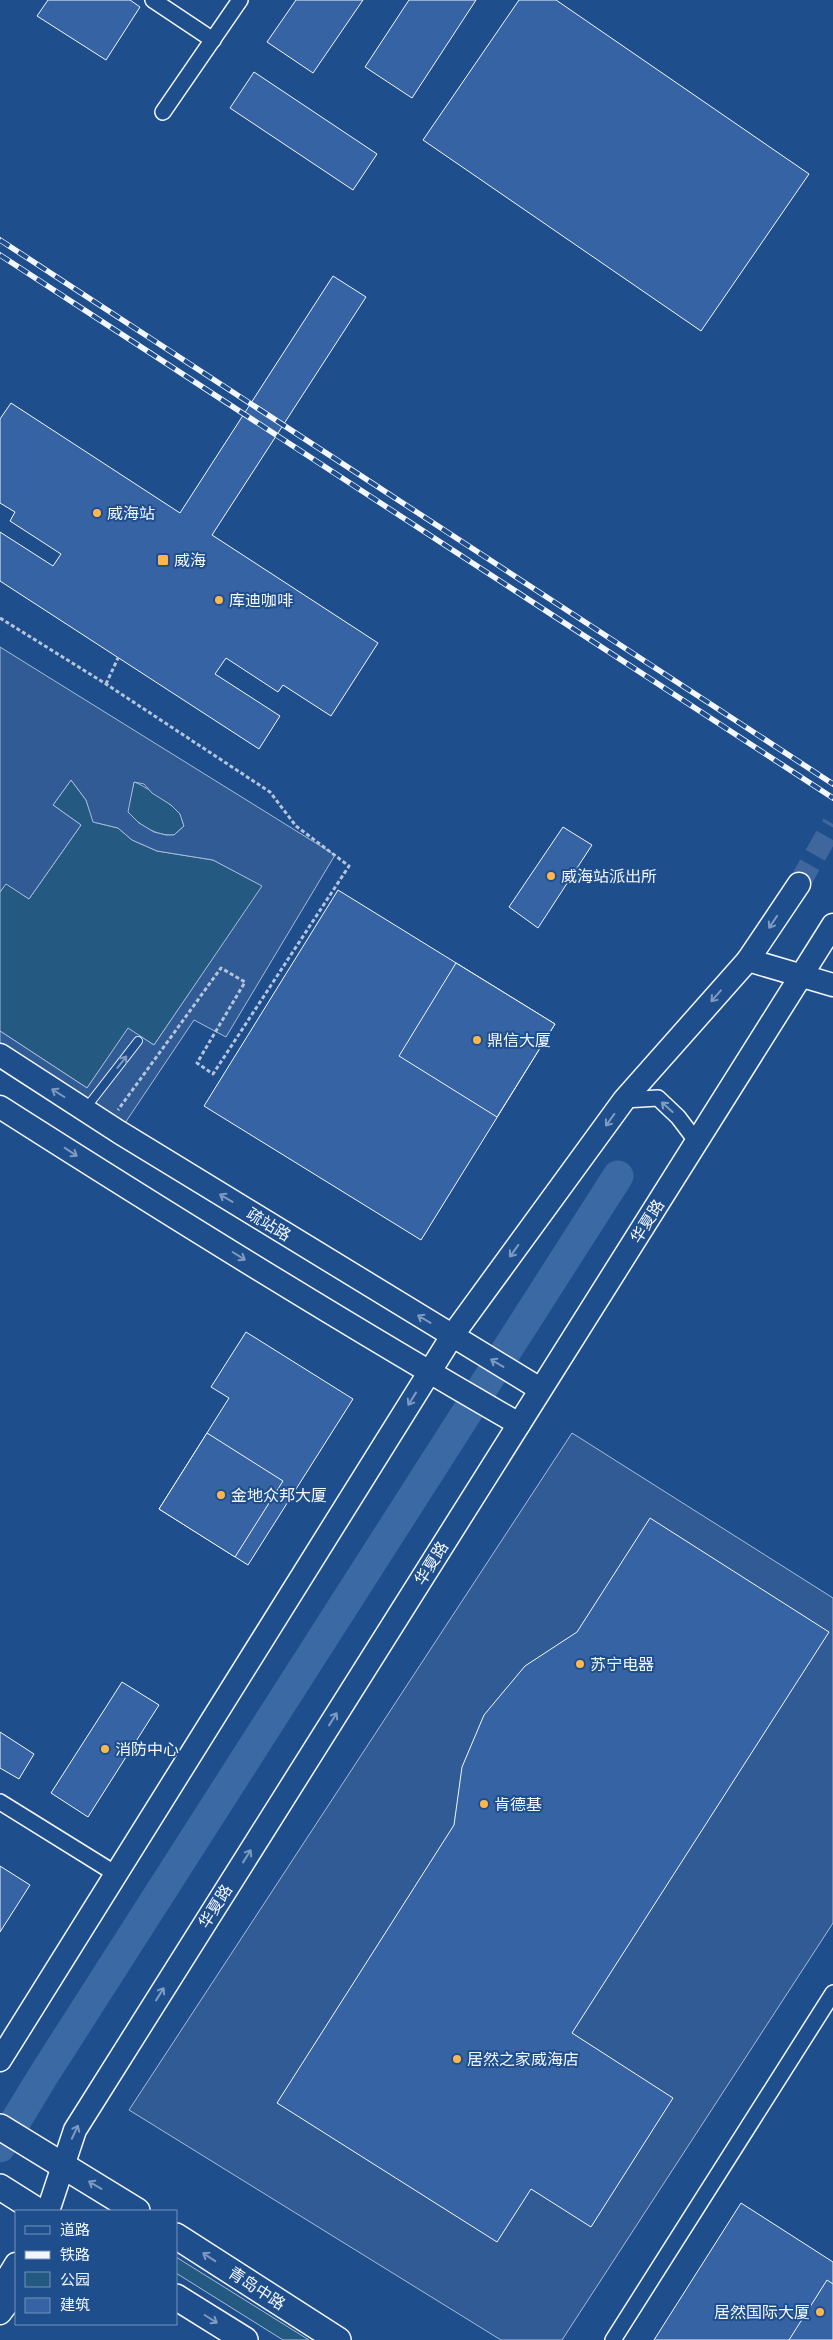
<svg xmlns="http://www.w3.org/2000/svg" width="833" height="2340" viewBox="0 0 833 2340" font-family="Quicksand,'Noto Sans SC',sans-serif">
<rect width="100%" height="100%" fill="#1f4e8c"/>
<g fill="#245a82" stroke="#a8bbd7">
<polygon points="71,780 86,800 94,822 118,828 132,840 157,851 213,860 263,886 154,1045 128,1029 87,1088 0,1031 0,892 6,883 29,899 81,825 53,805"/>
<path d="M134,782C142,784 175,806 180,814C182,817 182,822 184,826L174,835C155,836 140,825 127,812Z"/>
<polygon points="176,2257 309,2340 283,2340 176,2273"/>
</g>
<g fill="#305b95" stroke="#a8bbd7" fill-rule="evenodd">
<path d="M0,647L335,855L226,1037L194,1020L119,1132L0,1055V1031L87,1088L128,1028L154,1045L262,886L213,860L157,851L132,840L118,828L93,822L86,800L71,780L53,805L81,825L29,899L6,884L0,892ZM134,782L144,784L152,793L171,805L180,814L184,826L174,835H166L154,832L139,823L128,812Z"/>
<polygon points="572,1433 833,1598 833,1923 562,2340 501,2340 129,2110"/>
</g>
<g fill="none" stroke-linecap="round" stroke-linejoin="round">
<polyline stroke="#3b69a3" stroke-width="31" points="0,2147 43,2076 618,1176"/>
</g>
<g fill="#3563a3" stroke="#f2f6ff">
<polygon points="48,0 130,0 140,7 106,60 37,16"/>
<polygon points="296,0 363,0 313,73 267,42"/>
<polygon points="409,0 476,0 412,98 365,67"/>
<polygon points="519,0 556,0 809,174 701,331 423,140"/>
<polygon points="254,72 377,154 353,190 230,108"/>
<polygon points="333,276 366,297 212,535 378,643 331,716 283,685 278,692 226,658 215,674 280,716 259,749 0,581 0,532 53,566 61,554 10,521 15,512 0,503 0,419 11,403 180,513"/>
<polygon points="563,827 592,845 538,928 509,907"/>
<polygon points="338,890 555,1024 421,1240 204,1106"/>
<polygon points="456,963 555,1024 497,1117 399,1056"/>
<polygon points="246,1332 353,1399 248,1565 159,1509 229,1398 211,1387"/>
<polygon points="207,1433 283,1481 235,1557 159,1509"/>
<polygon points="650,1518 829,1632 572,2033 673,2098 591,2227 531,2189 497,2242 277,2103 454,1825 462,1767 484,1715 525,1666 577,1632"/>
<polygon points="122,1682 159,1705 88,1817 51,1793"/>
<polygon points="0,1732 34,1754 19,1779 0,1768"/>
<polygon points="0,1866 30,1885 0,1932"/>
<polygon points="741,2203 833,2262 833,2340 654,2340"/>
<polygon points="827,2280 833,2284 833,2340 789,2340"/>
</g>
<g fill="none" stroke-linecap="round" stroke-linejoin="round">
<polyline stroke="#3f679d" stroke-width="22" stroke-dasharray="22 11" stroke-linecap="butt" points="799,884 833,824"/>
<defs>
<polyline id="lane" points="86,1108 138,1041"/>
<g id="street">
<polyline points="153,0 213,40"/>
<polyline points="163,112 240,0"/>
<polyline points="624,1100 658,1098 678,1117 697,1142"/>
<polyline points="0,1802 116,1874"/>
<polyline points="613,2340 833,1993"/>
</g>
<g id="secondary">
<polyline points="748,960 833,985"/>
<polyline points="0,1055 119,1132 540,1389"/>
<path d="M0,1107C171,1216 343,1323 519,1424"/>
<polyline points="0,2060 452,1336 624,1100 748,960 799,884"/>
<polyline points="48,2211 75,2130 833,925"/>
<polyline points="0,2290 16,2264"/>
<polyline points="0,2313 16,2292"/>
</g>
<g id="primary">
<polyline points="0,2127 137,2211"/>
<polyline points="0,2187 38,2211"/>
<polyline points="176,2236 338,2340"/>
<polyline points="176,2297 245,2340"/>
</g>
</defs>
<use href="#lane" stroke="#f2f6ff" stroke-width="10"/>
<use href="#street" stroke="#f2f6ff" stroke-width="18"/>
<use href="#secondary" stroke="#f2f6ff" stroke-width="25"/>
<use href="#primary" stroke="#f2f6ff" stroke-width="28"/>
<g stroke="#b3c4dc" stroke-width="3" stroke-dasharray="4 2.5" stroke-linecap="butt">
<polyline points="0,618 106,684 270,792 296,826 349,866 213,1074 197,1063 245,982 221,968 118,1110"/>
<polyline points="106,684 118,658"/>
</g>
<use href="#lane" stroke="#1f4e8c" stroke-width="8"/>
<use href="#street" stroke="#1f4e8c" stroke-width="15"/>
<use href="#secondary" stroke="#1f4e8c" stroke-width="22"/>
<use href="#primary" stroke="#1f4e8c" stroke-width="25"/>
<defs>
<g id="rail">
<polyline points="0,240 833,784"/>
<polyline points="0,255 833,798"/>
</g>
</defs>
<use href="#rail" stroke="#f2f6ff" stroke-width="5.5"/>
<use href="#rail" stroke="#1f4e8c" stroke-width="4" stroke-dasharray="11" stroke-linecap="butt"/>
</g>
<defs><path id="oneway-shaft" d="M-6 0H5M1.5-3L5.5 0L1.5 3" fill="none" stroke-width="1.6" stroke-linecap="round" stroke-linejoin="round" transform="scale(1.25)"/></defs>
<g stroke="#7e9ac0">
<use href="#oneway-shaft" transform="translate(773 922) rotate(124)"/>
<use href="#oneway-shaft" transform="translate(716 996) rotate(131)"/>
<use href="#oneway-shaft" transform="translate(122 1062) rotate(-52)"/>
<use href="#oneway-shaft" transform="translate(58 1093) rotate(-148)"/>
<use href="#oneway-shaft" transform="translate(667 1107) rotate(-138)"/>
<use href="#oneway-shaft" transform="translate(610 1120) rotate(126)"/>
<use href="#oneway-shaft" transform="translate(71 1152) rotate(33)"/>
<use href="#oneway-shaft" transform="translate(226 1198) rotate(-149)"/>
<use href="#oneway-shaft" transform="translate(514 1251) rotate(126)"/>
<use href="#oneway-shaft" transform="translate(239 1256) rotate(32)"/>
<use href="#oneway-shaft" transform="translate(424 1319) rotate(-149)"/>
<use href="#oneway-shaft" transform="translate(497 1363) rotate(-149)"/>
<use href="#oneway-shaft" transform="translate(412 1399) rotate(122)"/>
<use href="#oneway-shaft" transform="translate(333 1719) rotate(-58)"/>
<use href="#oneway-shaft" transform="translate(247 1856) rotate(-58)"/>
<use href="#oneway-shaft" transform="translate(160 1994) rotate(-58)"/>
<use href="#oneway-shaft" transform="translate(75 2132) rotate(-65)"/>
<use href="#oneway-shaft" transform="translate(95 2185) rotate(-149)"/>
<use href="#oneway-shaft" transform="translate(209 2257) rotate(-147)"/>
<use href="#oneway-shaft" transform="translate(211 2319) rotate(32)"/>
</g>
<g fill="#ffb74d" stroke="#1f4e8c" stroke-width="2">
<circle cx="97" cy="513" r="5"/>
<rect x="157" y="554" width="12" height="12" rx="2.5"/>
<circle cx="219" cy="600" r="5"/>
<circle cx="551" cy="876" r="5"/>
<circle cx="477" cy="1040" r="5"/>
<circle cx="221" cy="1495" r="5"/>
<circle cx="580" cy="1664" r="5"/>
<circle cx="105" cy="1749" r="5"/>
<circle cx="484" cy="1804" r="5"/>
<circle cx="457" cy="2059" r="5"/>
<circle cx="820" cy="2312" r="5"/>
</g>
<g text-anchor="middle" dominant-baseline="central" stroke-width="4" stroke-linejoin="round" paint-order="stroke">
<g font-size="16" fill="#f2f6ff" stroke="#1f4e8c" text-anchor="start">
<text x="107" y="513">威海站</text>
<text x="174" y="560">威海</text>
<text x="229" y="600">库迪咖啡</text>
<text x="561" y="876">威海站派出所</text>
<text x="487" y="1040">鼎信大厦</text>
<text x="231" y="1495">金地众邦大厦</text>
<text x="590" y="1664">苏宁电器</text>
<text x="115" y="1749">消防中心</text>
<text x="494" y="1804">肯德基</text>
<text x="467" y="2059">居然之家威海店</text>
<text x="810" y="2312" text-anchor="end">居然国际大厦</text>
</g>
<g font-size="16" fill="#f2f6ff" stroke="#1f4e8c">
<text transform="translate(647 1221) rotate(-58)">华夏路</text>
<text transform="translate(269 1224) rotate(31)">疏站路</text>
<text transform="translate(431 1563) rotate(-58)">华夏路</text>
<text transform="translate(215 1906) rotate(-58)">华夏路</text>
<text transform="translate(257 2288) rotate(33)">青岛中路</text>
</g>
</g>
<rect x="15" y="2210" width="162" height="115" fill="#1f4e8c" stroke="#7391ba"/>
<rect x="25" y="2226" width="25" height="8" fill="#1f4e8c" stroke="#7391ba"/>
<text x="60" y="2235" font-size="15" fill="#f2f6ff">道路</text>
<rect x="25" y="2251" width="25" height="8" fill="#f2f6ff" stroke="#7391ba"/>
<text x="60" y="2260" font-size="15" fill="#f2f6ff">铁路</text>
<rect x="25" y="2272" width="25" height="15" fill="#245a82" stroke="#7391ba"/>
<text x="60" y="2285" font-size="15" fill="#f2f6ff">公园</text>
<rect x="25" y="2298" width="25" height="15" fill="#3563a3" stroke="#7391ba"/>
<text x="60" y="2310" font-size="15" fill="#f2f6ff">建筑</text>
</svg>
